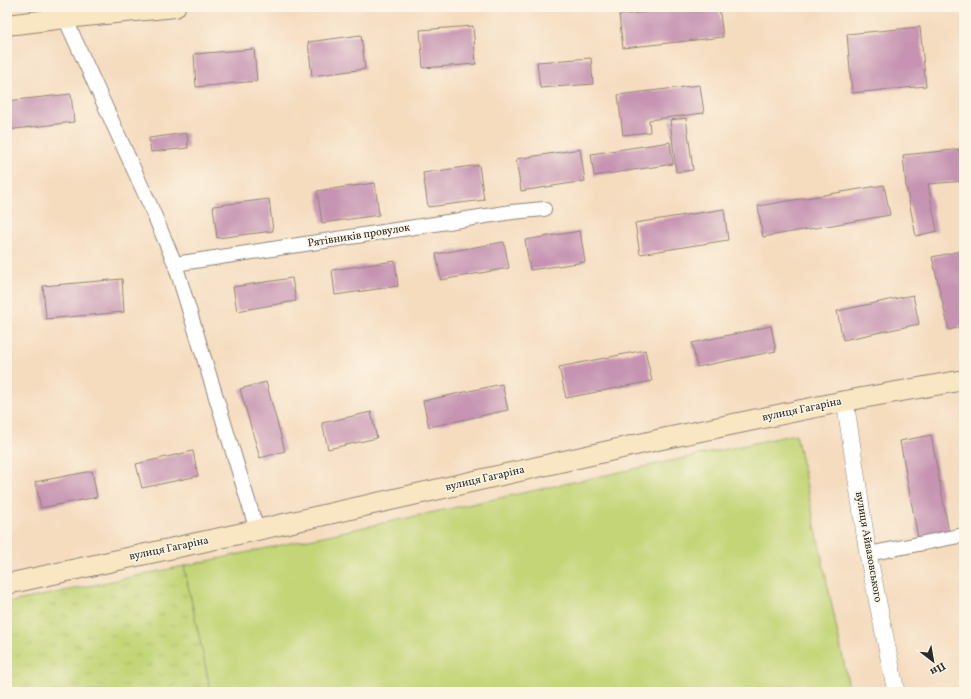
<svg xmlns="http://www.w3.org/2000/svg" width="971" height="699" viewBox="0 0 971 699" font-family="Vollkorn,serif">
<defs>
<pattern id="grass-tufts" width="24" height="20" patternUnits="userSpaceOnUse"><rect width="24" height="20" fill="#c3d577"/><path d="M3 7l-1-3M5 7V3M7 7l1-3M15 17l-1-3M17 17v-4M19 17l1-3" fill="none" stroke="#a8b767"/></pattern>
</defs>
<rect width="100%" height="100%" fill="#fcf5e5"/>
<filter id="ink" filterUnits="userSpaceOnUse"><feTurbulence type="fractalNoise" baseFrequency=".025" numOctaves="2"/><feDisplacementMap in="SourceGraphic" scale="8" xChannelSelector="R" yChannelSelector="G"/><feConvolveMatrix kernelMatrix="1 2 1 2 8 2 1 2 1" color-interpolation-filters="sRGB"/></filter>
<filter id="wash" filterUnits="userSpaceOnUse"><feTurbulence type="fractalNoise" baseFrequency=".012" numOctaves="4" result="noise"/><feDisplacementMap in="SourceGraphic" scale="16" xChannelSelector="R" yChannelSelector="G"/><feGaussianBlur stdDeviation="0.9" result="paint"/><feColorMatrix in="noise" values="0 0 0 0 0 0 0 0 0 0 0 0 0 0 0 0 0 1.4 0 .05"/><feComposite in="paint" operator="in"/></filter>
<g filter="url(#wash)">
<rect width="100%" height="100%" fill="#f5dcbf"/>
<polygon fill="url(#grass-tufts)" stroke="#778051" points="184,566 211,692 7,692 7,603"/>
<polygon fill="#c3d577" stroke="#778051" points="796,434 850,692 211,692 184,566"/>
<g id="blocks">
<g fill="#c694b2">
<polygon points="697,7 719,7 723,37 623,48 619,15"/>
<polygon points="473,26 476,64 423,68 420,30"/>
<polygon points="920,27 926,86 852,93 847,34"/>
<polygon points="361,35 365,69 312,76 308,42"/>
<polygon points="254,49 257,81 196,87 194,54"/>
<polygon points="591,58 593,84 540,88 537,62"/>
<polygon points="700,85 704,113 649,120 650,132 623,135 618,95"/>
<polygon points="71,94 74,122 7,130 7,101"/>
<polygon points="686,118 693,170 676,172 670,120"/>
<polygon points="187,133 188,148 151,152 149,138"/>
<polygon points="670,142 673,164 594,176 591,154"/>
<polygon points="580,149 585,181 521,191 516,159"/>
<polygon points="964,149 964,181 928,184 937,231 916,236 906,186 903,155"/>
<polygon points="479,165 484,200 428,207 423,173"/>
<polygon points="375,183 379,215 322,223 317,191"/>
<polygon points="884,185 890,215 763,237 758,206"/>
<polygon points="269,199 273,231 217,238 213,206"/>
<polygon points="724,209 728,240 640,254 635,223"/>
<polygon points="580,231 585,262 530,270 525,240"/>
<polygon points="504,242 509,268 441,280 436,254"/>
<polygon points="961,251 964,265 964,326 949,330 932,257"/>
<polygon points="395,261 398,286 335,295 332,270"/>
<polygon points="292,278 296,301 237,311 233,287"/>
<polygon points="122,279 124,312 46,319 43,286"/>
<polygon points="913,295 919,324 843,340 837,311"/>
<polygon points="771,326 776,351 697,367 692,343"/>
<polygon points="645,350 652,381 566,398 559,367"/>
<polygon points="266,382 285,451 260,458 240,389"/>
<polygon points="502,384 508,410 429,427 423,401"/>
<polygon points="371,412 377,438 328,449 322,423"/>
<polygon points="931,435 949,533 918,538 900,441"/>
<polygon points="193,451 198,476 142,488 136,464"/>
<polygon points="92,471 97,497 41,508 35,482"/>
</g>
</g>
</g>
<g filter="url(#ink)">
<use href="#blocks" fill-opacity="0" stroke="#908475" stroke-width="1"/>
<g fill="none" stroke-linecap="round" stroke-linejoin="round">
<defs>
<g id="minor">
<polyline points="65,18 150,205 175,264 257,530"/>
<polyline points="175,264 512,212 544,209"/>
<polyline points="868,554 964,535"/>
</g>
<polyline id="tertiary" points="845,401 868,554 896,692"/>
<g id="secondary">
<polyline points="7,25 65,18 175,7"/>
<polyline points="7,584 257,530 662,439 845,401 964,380"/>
</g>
</defs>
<use href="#minor" stroke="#908475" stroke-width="16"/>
<use href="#tertiary" stroke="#908475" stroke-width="18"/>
<use href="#secondary" stroke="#908475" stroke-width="22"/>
<use href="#minor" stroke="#fff" stroke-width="14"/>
<use href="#tertiary" stroke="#fff" stroke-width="17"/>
<use href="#secondary" stroke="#f9e7c3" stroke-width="20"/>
</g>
</g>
<g text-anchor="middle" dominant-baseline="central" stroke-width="3" stroke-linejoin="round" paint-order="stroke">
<g font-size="11" fill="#2b2b2b" stroke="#fcf5e5">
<text transform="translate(359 236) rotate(-9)">Рятівників провулок</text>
<text transform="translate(802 410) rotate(-12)">вулиця Гагаріна</text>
<text transform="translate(485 479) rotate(-13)">вулиця Гагаріна</text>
<text transform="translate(868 547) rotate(80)">вулиця Айвазовського</text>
<text transform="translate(169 549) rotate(-12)">вулиця Гагаріна</text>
</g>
</g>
<rect width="971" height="699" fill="none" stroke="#fcf5e5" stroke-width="24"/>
<g transform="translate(933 661) rotate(149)" stroke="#fcf5e5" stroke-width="3" paint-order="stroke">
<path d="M0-3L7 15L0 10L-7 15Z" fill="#2b2b2b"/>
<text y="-6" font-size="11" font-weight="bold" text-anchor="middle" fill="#2b2b2b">Пн</text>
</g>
</svg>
